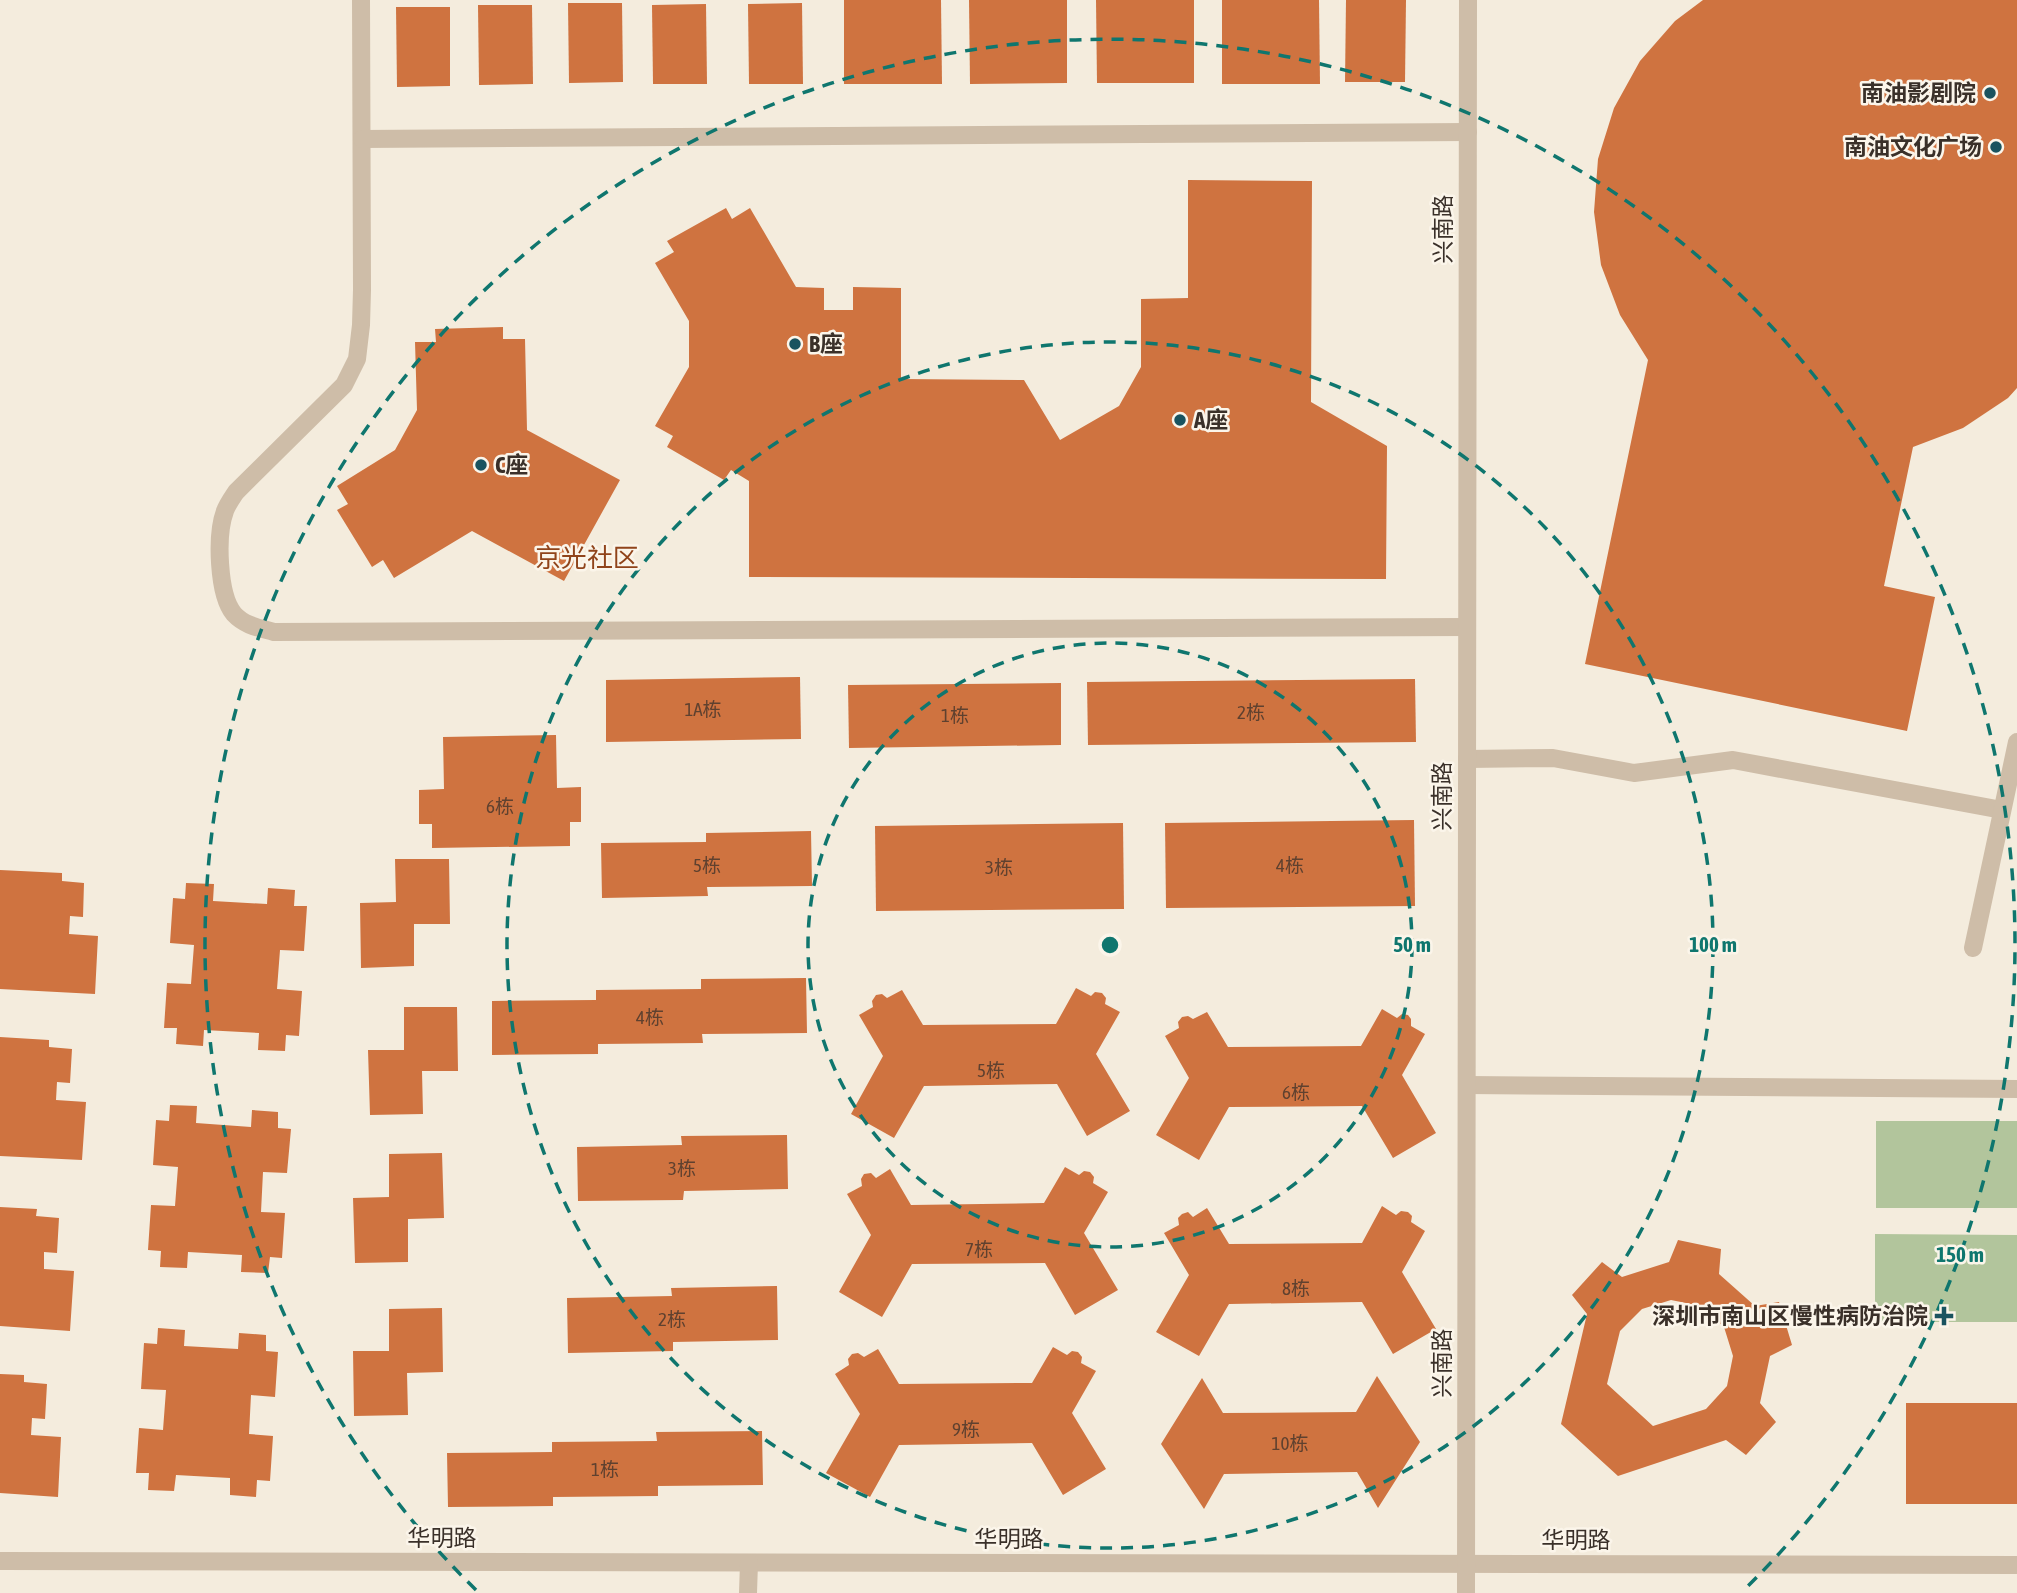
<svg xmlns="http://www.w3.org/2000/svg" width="2017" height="1593" viewBox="0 0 2017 1593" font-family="'Asap Condensed','Noto Sans SC',sans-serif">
<rect width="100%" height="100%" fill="#f4ecdd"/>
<g fill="#b2c59c">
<rect x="1876" y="1121" width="141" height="87"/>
<polygon points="1875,1234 2017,1235 2017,1322 1875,1322"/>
</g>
<g fill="#cf7340" fill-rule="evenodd">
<polygon points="844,0 941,0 942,84 844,84"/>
<polygon points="969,0 1067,0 1067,83 970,84"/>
<polygon points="1096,0 1194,0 1194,83 1097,83"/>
<polygon points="1222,0 1319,0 1320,84 1222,84"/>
<polygon points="1346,0 1406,0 1405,82 1345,82"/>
<polygon points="1703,0 2017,0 2017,388 2008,398 1963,428 1913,447 1884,586 1935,597 1907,731 1585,664 1648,360 1620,315 1601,265 1594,212 1598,159 1614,108 1640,61 1675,21"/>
<polygon points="568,3 622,3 623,82 569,83"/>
<polygon points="802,3 803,84 749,84 748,4"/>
<polygon points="706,4 707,84 653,84 652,5"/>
<polygon points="478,5 532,5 533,84 479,85"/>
<polygon points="396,7 450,7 450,86 397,87"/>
<polygon points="1188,180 1312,181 1311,402 1387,446 1386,579 749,577 749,481 731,470 724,480 667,447 673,436 655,426 689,367 689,321 655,263 674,252 667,241 726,208 732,219 750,208 796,287 824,288 824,310 853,310 853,287 901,288 901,379 1024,380 1060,440 1119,406 1141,367 1141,299 1188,298"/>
<polygon points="503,327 503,339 525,339 527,430 620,480 564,581 472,531 394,578 383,560 372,567 337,510 348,504 337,486 395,450 417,410 415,342 436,342 435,329"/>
<polygon points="800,677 801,739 606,742 606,680"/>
<polygon points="1415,679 1416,742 1088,745 1087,682"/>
<polygon points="1061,683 1061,745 849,748 848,685"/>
<polygon points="556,735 557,788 581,787 581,822 570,822 570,846 432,848 432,824 419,824 419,790 444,789 443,737"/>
<polygon points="1414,820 1415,906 1166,908 1165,823"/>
<polygon points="1123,823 1124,909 876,911 875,826"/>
<polygon points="811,831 812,886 707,887 708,896 602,898 601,843 706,842 706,833"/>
<polygon points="395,859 449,859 450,924 414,924 414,966 361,968 360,903 396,902"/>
<polygon points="0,870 62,873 62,881 84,883 83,917 70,916 69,934 98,936 95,994 0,989"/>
<polygon points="186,883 214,884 213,901 267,904 268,888 295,890 294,906 307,906 304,951 280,950 277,989 302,991 299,1036 286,1035 285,1051 258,1050 259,1033 204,1030 203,1046 176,1044 177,1028 164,1028 167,983 191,984 194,945 170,943 173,898 185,899"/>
<polygon points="806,978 807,1033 702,1034 703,1043 598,1044 598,1054 492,1055 492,1001 596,1000 596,990 701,989 701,979"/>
<polygon points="1076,988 1091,996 1095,992 1102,993 1106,998 1105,1004 1120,1012 1096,1054 1130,1111 1087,1136 1057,1084 924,1086 894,1138 851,1114 883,1056 859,1015 873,1007 872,1001 876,995 882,994 887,998 902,990 923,1025 1056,1024"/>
<polygon points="404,1007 457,1007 458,1071 422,1071 423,1114 370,1115 368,1050 404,1050"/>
<polygon points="1382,1009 1397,1018 1402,1014 1408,1015 1411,1019 1411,1026 1425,1034 1402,1075 1436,1133 1393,1158 1362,1106 1229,1107 1199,1160 1156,1135 1189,1078 1165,1036 1179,1028 1178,1022 1182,1017 1188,1016 1193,1019 1207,1012 1228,1047 1361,1046"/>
<polygon points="0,1037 49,1040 49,1047 72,1049 70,1083 57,1082 56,1100 86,1102 82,1160 0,1156"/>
<polygon points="170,1105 197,1106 196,1123 251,1127 252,1110 278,1112 278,1128 291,1129 287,1173 263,1172 261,1212 285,1213 282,1258 270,1257 268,1273 241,1272 242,1255 188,1252 187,1268 160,1267 161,1251 148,1250 151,1205 175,1206 178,1167 153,1165 156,1120 169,1121"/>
<polygon points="787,1135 788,1189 684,1191 683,1200 578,1201 577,1147 682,1145 681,1136"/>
<polygon points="442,1153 444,1218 408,1219 408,1262 355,1263 353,1198 389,1197 389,1154"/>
<polygon points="1065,1167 1079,1175 1084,1171 1090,1172 1094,1177 1093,1183 1108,1192 1084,1233 1118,1290 1075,1315 1045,1263 912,1264 882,1317 839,1292 871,1235 847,1194 862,1186 861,1179 864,1174 871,1173 876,1178 890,1169 911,1205 1044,1203"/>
<polygon points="1382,1206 1396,1215 1401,1211 1408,1212 1412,1216 1411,1222 1425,1231 1402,1272 1436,1329 1393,1354 1362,1302 1229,1304 1199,1356 1156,1332 1189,1275 1164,1233 1179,1225 1178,1218 1182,1214 1188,1212 1193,1217 1207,1208 1229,1244 1362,1243"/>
<polygon points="0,1207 37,1209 36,1216 59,1218 57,1253 44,1252 44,1269 74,1271 70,1331 0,1326"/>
<path d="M1678,1240L1721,1249L1719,1274L1755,1306L1779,1302L1792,1345L1770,1356L1760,1403L1776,1422L1746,1455L1726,1440L1618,1476L1561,1424L1587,1314L1572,1295L1602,1262L1622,1277L1669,1262ZM1671,1300L1701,1306L1724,1327L1733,1356L1727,1386L1706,1409L1653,1426L1607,1384L1620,1331L1642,1309Z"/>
<polygon points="777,1286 778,1340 673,1342 673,1351 568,1353 567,1298 672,1296 671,1288"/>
<polygon points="442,1308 443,1372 407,1373 408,1415 354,1416 353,1351 389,1351 389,1309"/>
<polygon points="158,1328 185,1330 184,1346 238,1349 239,1333 266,1335 266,1351 278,1352 275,1397 251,1395 249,1434 273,1436 270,1481 257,1480 256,1497 230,1495 230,1478 176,1475 174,1491 148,1490 149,1473 136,1473 139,1428 163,1430 166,1390 141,1389 144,1343 157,1344"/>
<polygon points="1053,1347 1067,1355 1072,1351 1078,1352 1082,1357 1081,1363 1096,1371 1072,1413 1106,1469 1063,1495 1032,1443 899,1445 870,1497 826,1473 860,1414 835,1374 849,1365 848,1359 852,1354 858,1353 864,1357 878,1349 899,1384 1032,1383"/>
<polygon points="0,1374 24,1375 24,1382 47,1384 45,1419 32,1418 31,1435 61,1437 58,1497 0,1493"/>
<polygon points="1377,1376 1420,1442 1378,1508 1357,1472 1224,1474 1204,1509 1161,1444 1202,1378 1223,1413 1356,1412"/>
<rect x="1906" y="1403" width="111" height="101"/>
<polygon points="762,1431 763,1485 658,1486 658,1496 553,1497 553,1506 448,1507 447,1453 552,1452 552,1442 657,1441 656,1432"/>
</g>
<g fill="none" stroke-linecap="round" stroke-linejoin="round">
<g stroke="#cebda8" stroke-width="18">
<path d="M361,0L362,290L361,325L357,359L344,385L236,492C232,498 227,505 225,511C216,535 218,595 234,614C245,626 260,628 274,632L1467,627"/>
<polyline points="362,139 1468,132"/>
<polyline points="1467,759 1553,758 1634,773 1733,760 2002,810"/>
<polyline points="1973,948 2017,742"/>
<polyline points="1467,1085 2017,1089"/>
<polyline points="0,1561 2017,1565"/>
<polyline points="748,1593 749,1563"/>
<polyline points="1466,1593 1468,0"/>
</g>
</g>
<g fill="none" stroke="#0f766e" stroke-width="3.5" stroke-dasharray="12 9">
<circle cx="1110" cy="945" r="302"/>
<circle cx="1110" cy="945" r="603"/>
<path d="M476 1590A905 905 0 1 1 1744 1590"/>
</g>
<g fill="#1a535f" stroke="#fbf5ea" stroke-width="2.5">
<circle cx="1990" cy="93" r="7"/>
<circle cx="1996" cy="147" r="7"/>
<circle cx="795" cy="344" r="7"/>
<circle cx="1180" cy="420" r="7"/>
<circle cx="481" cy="465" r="7"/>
<path d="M1940.5 1305.5h7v7h7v7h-7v7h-7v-7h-7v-7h7z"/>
</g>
<g text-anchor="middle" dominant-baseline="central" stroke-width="5" stroke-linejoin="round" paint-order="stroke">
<g font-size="19" fill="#5f412f">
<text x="703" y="709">1A栋</text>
<text x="1251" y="712">2栋</text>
<text x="955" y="715">1栋</text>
<text x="500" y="806">6栋</text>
<text x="707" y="865">5栋</text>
<text x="1290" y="865">4栋</text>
<text x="999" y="867">3栋</text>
<text x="650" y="1017">4栋</text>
<text x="991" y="1070">5栋</text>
<text x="1296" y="1092">6栋</text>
<text x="682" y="1168">3栋</text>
<text x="979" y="1249">7栋</text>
<text x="1296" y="1288">8栋</text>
<text x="672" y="1319">2栋</text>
<text x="966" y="1429">9栋</text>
<text x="1290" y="1443">10栋</text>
<text x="605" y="1469">1栋</text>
</g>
<g font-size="23" font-weight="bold" fill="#3a3029" stroke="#fbf5ea" text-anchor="end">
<text x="1976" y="93">南油影剧院</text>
<text x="1982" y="147">南油文化广场</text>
<text x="809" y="344" text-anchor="start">B座</text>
<text x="1194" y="420" text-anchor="start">A座</text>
<text x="495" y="465" text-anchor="start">C座</text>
<text x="1928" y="1316">深圳市南山区慢性病防治院</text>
</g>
<g font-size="23" fill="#3a3029" stroke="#fbf5ea">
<text transform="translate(1443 229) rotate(-90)">兴南路</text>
<text transform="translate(1442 796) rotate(-90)">兴南路</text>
<text transform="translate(1442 1363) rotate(-90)">兴南路</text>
<text x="442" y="1538">华明路</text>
<text x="1009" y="1539">华明路</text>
<text x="1576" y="1540">华明路</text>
</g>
<g font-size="26" fill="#90441b" stroke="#fbf5ea">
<text x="587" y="558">京光社区</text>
</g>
</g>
<circle cx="1110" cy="945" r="10" fill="#0f766e" stroke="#fbf5ea" stroke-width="3.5"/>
<g font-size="21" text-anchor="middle" font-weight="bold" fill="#0f766e" stroke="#fbf5ea" stroke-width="5" stroke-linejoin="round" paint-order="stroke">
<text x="1412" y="952">50 m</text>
<text x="1713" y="952">100 m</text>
<text x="1960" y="1262">150 m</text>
</g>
</svg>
